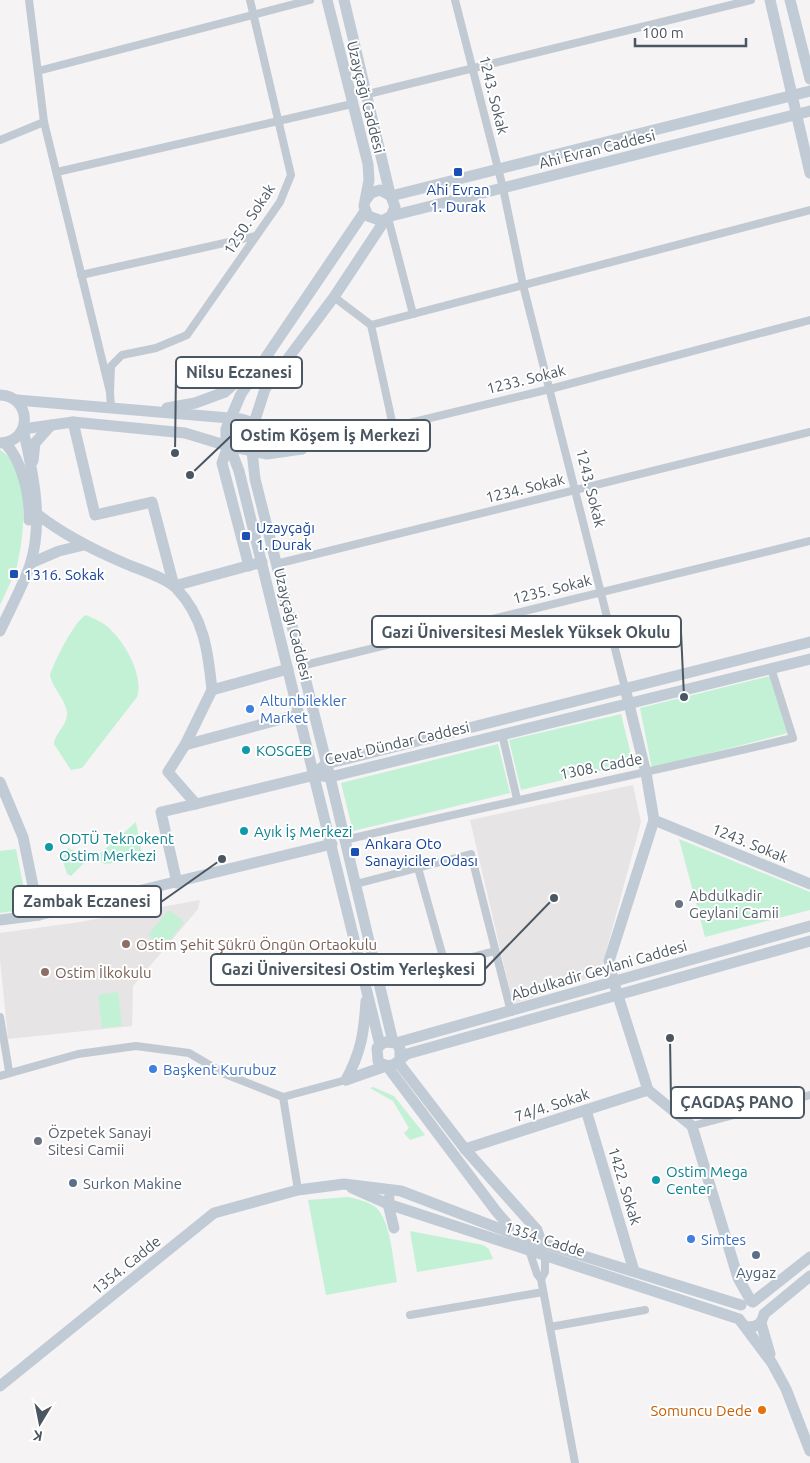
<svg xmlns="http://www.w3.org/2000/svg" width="810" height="1463" viewBox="0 0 810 1463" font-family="Ubuntu,sans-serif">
<rect width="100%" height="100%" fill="#f5f3f3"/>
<g fill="#e6e4e5">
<polygon points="633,785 641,822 600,974 513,1004 470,820"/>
<polygon points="200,900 198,909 133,986 132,1026 8,1039 0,959 0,933 80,922"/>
</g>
<g fill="#c3f1d5">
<path d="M0,450C32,469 24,536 17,566L16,570L13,569L10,577L12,579L0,605Z"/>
<path d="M86,615C95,619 103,622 110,629C125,643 144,676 137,697L82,768L71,770L54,744C55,732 68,726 67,712C65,698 52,688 50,675C54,662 75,620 86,615Z"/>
<polygon points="770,676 788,733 652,768 640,708"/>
<polygon points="621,714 633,763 521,790 509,740"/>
<polygon points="498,744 510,793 353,831 341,783"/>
<polygon points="136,822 143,860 104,864 96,857"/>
<polygon points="679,839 810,892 810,910 705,937"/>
<polygon points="68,848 89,858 71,876 67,874 62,858"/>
<polygon points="16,849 28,909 0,913 0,851"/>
<polygon points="169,910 184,922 164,947 148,935"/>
<polygon points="118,992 122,1026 102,1028 98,995"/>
<polygon points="373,1087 394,1096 425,1135 410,1140 404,1133 409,1128 393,1101 370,1088"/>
<path d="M348,1197C357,1199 366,1201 374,1206C391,1217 393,1263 397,1282L326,1295L308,1200Z"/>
<polygon points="410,1231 483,1245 489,1249 493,1259 417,1272"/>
</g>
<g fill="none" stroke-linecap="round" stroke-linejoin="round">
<g stroke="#c1cad2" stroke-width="8">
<polyline points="29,0 44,122 110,392 111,409"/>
<polyline points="455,0 503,188 523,285 625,688"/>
<polyline points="38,71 310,0"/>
<polyline points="368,94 751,0"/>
<polyline points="0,140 44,122"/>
<polyline points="57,172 352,104"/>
<polyline points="388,218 413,314"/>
<polyline points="81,275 256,236"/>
<polyline points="334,297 371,325 393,426"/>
<polyline points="371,325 810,210"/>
<polyline points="110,392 111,366 122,355 156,348 187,335 280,202 291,175 250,0"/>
<polyline points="302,449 550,389 810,320"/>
<polyline points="276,564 810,432"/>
<polyline points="301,666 810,541"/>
<polyline points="502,734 517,799"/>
<path d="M345,840C494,804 644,774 793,738L771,668"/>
<polyline points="418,868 445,964"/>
<polyline points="356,884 471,854 511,1012"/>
<polyline points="379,981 495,951"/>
<polyline points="0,1017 9,1071"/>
<polyline points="0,1076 78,1054 136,1046 189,1053 225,1074 283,1097 346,1080"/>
<polyline points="283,1097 298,1190"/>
<polyline points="692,1126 810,1095"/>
<polyline points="529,1250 537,1274 541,1279 575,1463"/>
<polyline points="541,1279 545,1272 545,1255"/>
<polyline points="410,1315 543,1292"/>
<polyline points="550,1327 645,1310"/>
</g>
<g stroke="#c1cbd6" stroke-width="11">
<polyline points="327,0 368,164 369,180 364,206 368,216 382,221 391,216 395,207 391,196 380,190 371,193 365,201"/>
<polyline points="344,0 390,194"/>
<polyline points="770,0 810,173"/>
<polyline points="790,0 810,79"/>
<polyline points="391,196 810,91"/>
<polyline points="365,211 241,394 226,429 226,437 239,471 380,1045"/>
<polyline points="391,216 810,111"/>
<polyline points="385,220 334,297 265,389 254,423 252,451 255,479 330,777 393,1042"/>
<path d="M0,395C32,396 33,442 0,443"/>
<polyline points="17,400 241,419 254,423 302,449"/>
<polyline points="167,408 195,403 225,392 256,364"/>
<polyline points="73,422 95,515 152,502 174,586 262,562"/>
<path d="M5,443C22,460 30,496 29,520"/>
<polyline points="228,446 222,463 249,566"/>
<polyline points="33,461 35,443 51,425"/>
<path d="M37,514C64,535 92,549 124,563C137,569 167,578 176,588C204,617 208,651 212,690"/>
<polyline points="31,563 59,551 84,545"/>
<path d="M0,631C10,609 22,588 30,565C44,522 33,472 23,429L73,422L185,433L228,446L267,454L302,449"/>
<polyline points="625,688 646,773 654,820 609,961 613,980 648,1090 692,1126 738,1278 751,1301"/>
<polyline points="185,745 300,714"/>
<polyline points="321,768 326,764 810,642"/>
<polyline points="0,782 23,837 39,915"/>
<polyline points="196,804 315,775 330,777 810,659"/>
<polyline points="654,820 810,884"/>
<polyline points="177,883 161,812 196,804 168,772 185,745 212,690 288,669"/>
<polyline points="0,920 39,915 332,844"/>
<polyline points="396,1043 810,926"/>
<path d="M400,1059V1049L396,1043L384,1042L377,1048L378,1061C390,1072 398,1061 407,1054L810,941"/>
<polyline points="398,1062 465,1149 537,1230 543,1247"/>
<polyline points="387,1066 496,1211 514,1232"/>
<path d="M346,1080C361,1052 364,1033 366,1001"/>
<polyline points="346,1080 386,1066"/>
<polyline points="586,1110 634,1271"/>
<polyline points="465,1149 648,1090"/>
<polyline points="352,1188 388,1204 739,1319 772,1363 786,1389 810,1451"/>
<polyline points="389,1198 388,1204 394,1228"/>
<polyline points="753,1302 810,1257"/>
<polyline points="761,1323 770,1354"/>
<path d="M745,1326C755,1329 762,1324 764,1314L810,1276"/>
<polyline points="0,1386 214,1213 298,1190 344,1184 401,1191 516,1235 741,1305"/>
</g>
</g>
<g fill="#1a4fb4" stroke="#fff" stroke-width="2">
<rect x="453" y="167" width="10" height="10" rx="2.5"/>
<rect x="241" y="531" width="10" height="10" rx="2.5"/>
<rect x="9" y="569" width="10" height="10" rx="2.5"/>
<rect x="350" y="847" width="10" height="10" rx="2.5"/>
</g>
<g fill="#3f7fe0" stroke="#fff" stroke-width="2">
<circle cx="250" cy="709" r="5"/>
<circle cx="153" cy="1069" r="5"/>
<circle cx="691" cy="1239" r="5"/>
</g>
<g fill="#0f9aa8" stroke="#fff" stroke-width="2">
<circle cx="246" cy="750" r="5"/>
<circle cx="244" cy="831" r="5"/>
<circle cx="49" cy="847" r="5"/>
<circle cx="656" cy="1180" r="5"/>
</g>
<g fill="#6b7280" stroke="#fff" stroke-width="2">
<circle cx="679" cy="904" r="5"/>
<circle cx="38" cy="1141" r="5"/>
</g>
<g fill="#8d6e63" stroke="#fff" stroke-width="2">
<circle cx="126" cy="944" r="5"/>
<circle cx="45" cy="972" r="5"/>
</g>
<g fill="#5c6f8a" stroke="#fff" stroke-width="2">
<circle cx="73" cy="1183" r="5"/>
<circle cx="756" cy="1255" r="5"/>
</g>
<circle fill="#e8710a" stroke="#fff" stroke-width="2" cx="762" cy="1410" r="5"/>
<g text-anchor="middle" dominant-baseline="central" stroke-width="4" stroke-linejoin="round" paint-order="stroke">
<g font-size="15" fill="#4a5661" stroke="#fff">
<text transform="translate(494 95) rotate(76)">1243. Sokak</text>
<text transform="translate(366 97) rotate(76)">Uzayçağı Caddesi</text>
<text transform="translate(597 149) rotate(-14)">Ahi Evran Caddesi</text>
<text transform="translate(249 219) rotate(-57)">1250. Sokak</text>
<text transform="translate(526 379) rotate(-14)">1233. Sokak</text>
<text transform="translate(525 488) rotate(-14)">1234. Sokak</text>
<text transform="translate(591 488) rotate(76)">1243. Sokak</text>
<text transform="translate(552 589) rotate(-14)">1235. Sokak</text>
<text transform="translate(293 624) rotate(76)">Uzayçağı Caddesi</text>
<text transform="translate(397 743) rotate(-13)">Cevat Dündar Caddesi</text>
<text transform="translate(601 766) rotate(-11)">1308. Cadde</text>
<text transform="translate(750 843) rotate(22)">1243. Sokak</text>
<text transform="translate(599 970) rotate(-16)">Abdulkadir Geylani Caddesi</text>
<text transform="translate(552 1105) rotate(-18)">74/4. Sokak</text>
<text transform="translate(625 1186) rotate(73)">1422. Sokak</text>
<text transform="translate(545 1239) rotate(18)">1354. Cadde</text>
<text transform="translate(126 1265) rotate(-39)">1354. Cadde</text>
</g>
<g font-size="15" fill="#164399" stroke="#fff" text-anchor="start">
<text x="458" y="189" text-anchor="middle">Ahi Evran<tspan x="458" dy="17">1. Durak</tspan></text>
<text x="256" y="527">Uzayçağı<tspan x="256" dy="17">1. Durak</tspan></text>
<text x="24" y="574">1316. Sokak</text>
<text x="365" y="843">Ankara Oto<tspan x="365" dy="17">Sanayiciler Odası</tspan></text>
</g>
<g font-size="15" fill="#366cbe" stroke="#fff" text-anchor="start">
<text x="260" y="700">Altunbilekler<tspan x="260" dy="17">Market</tspan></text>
<text x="163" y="1069">Başkent Kurubuz</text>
<text x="701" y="1239">Simtes</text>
</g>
<g font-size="15" fill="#0d838f" stroke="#fff" text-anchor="start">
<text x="256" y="750">KOSGEB</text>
<text x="254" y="831">Ayık İş Merkezi</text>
<text x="59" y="838">ODTÜ Teknokent<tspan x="59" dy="17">Ostim Merkezi</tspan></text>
<text x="666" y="1171">Ostim Mega<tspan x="666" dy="17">Center</tspan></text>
</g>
<g font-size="15" fill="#5b616d" stroke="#fff" text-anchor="start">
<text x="689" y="895">Abdulkadir<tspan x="689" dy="17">Geylani Camii</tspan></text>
<text x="48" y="1132">Özpetek Sanayi<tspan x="48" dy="17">Sitesi Camii</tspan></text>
</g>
<g font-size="15" fill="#785e54" stroke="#fff" text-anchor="start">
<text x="136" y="944">Ostim Şehit Şükrü Öngün Ortaokulu</text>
<text x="55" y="972">Ostim İlkokulu</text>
</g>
<g font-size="15" fill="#4e5e75" stroke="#fff" text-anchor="start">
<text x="83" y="1183">Surkon Makine</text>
<text x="756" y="1272" text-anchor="middle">Aygaz</text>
</g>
<g font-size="15" fill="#c56008" stroke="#fff" text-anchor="end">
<text x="752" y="1410">Somuncu Dede</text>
</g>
</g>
<path fill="none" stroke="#4a5661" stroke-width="2" d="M175 453L176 373M190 475L231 436M684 697L681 632M222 859L161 902M554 898L485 969M670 1038L671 1102"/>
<g fill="#4a5661" stroke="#fff" stroke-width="2">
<circle cx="175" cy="453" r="5"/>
<circle cx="190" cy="475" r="5"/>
<circle cx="684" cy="697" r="5"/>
<circle cx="222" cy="859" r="5"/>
<circle cx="554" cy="898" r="5"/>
<circle cx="670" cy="1038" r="5"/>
</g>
<g fill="#fff" stroke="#4a5661" stroke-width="2">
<rect x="176" y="357" width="126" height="31" rx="5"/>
<rect x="231" y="420" width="199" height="31" rx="5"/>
<rect x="372" y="616" width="309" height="31" rx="5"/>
<rect x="13" y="886" width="148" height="31" rx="5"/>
<rect x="211" y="954" width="274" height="31" rx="5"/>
<rect x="671" y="1087" width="133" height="31" rx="5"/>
</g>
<g font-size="16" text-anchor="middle" font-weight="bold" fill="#4a5661">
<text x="239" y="378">Nilsu Eczanesi</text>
<text x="330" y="441">Ostim Köşem İş Merkezi</text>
<text x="526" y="638">Gazi Üniversitesi Meslek Yüksek Okulu</text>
<text x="87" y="907">Zambak Eczanesi</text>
<text x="348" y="975">Gazi Üniversitesi Ostim Yerleşkesi</text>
<text x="737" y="1108">ÇAGDAŞ PANO</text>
</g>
<g transform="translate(40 1423) rotate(190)" stroke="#ffffff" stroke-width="4" paint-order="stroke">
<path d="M0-4L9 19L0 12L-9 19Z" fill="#4a5661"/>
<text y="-8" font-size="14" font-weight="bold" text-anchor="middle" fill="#4a5661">K</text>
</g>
<path d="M635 38v8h111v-8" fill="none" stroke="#4a5661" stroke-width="2.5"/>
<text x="642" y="38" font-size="15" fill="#4a5661" stroke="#ffffff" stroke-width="4" paint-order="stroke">100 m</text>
</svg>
